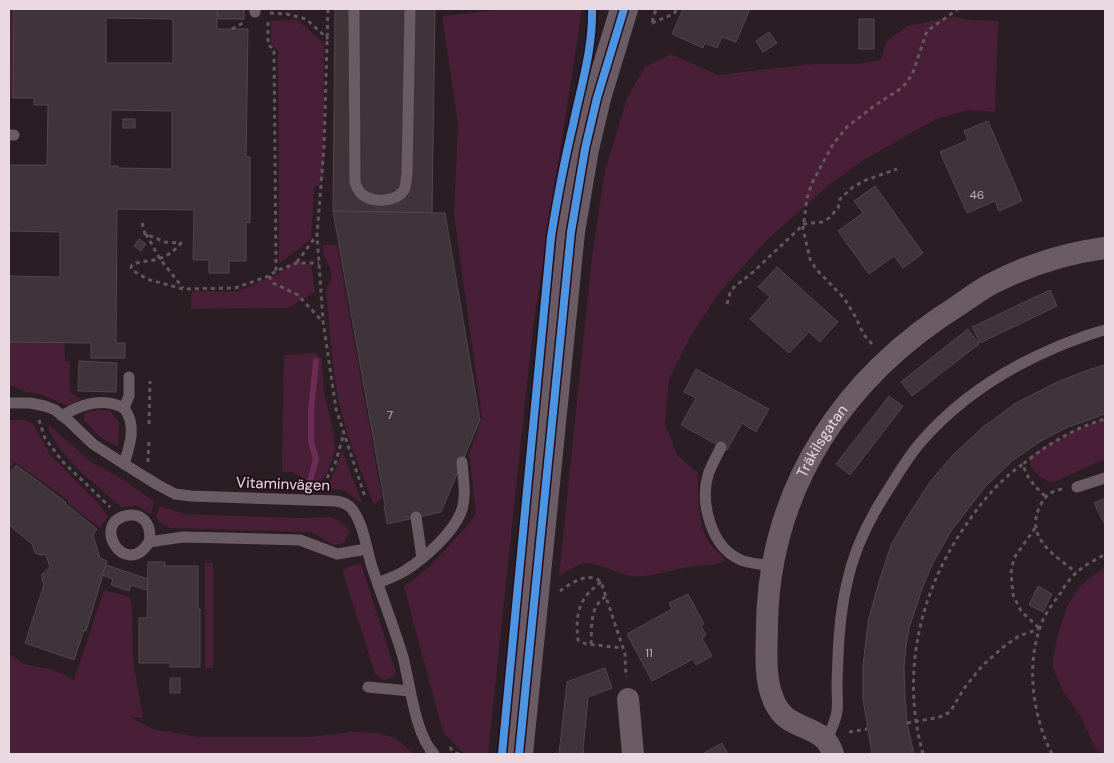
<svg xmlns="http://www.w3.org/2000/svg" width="1114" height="763" viewBox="0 0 1114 763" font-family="'DM Sans',sans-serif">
<rect width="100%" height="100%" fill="#2a1d24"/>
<g fill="#491f38">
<polygon points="9,9 14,9 13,98 9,98"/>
<polygon points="497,9 582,9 533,327 488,754 463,753 443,732 404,587 430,566 470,523 476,513 469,454 482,418 454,215 458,124 442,16 496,10"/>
<path d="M953,17L971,20L998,21L995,112L968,110L936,119L862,161L829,185L767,240L718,294L689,339L669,380L665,424L677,455L698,473C698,495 697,518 707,539C711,547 720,554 726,560C714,567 702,565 689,567C669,570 651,578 631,576C614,574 596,559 579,565C572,568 565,573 559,576L592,256L605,171L627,98L645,67L671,54L718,75L812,64H858L881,60L886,42L907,26Z"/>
<polygon points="297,20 324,43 323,181 314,189 311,239 279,264 278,51 271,44 271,21"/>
<path d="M323,245H337L382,498L374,505C361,472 348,440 340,407C331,368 330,328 326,289C340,268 322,264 323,245Z"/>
<polygon points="298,258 303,264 311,264 315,292 288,308 191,309 192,291 236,292 278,274"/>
<polygon points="9,342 64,343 65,361 70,362 70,390 72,394 81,399 68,406 43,395 27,392 9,385"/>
<polygon points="315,353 322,359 324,393 333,430 335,450 329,469 321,482 316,485 292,472 282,472 284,355"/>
<path d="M100,410L110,411L119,422L118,447C103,440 94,432 84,420V414L90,411Z"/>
<path d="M1105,418V459L1054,482H1049L1037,474L1031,466L1029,457C1053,440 1078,428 1105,418Z"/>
<polygon points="9,420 25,420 33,424 51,456 98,503 108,516 100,528 68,503 69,501 15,462 9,469"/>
<path d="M49,425L91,462L114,474L154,501L151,514L137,506L121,507C95,483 62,460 48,428Z"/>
<polygon points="342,450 361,501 361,503 345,491 327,488 336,468"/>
<polygon points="160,506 185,514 299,518 329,517 338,520 350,531 344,543 333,545 312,532 170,528 159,522 156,515"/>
<rect x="205" y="563" width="8" height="105"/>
<path d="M361,564L396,673L393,677L383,680L375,674L343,573C346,565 353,565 361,564Z"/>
<polygon points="1105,568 1105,754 1096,750 1081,717 1063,691 1052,665 1058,634 1067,607 1079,587 1099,571"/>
<polygon points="104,590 130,597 132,608 133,661 143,718 131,717 152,729 198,737 309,737 352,732 376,733 396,738 413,754 9,754 9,654 24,664 54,670 74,680"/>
</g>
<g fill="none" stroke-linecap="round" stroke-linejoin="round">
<polyline stroke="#6d2c53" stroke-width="6" points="310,481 316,459 311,442 311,410 316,361"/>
</g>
<g fill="#3e3439" stroke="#52464c" fill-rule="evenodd">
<path d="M14,9H217V29H248L246,157H250V223L246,222V261H229V273H209V260H193L194,210L117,209L116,343H125V358H91V343L9,342V276L60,277V232L9,231V165H47L48,105H34V98H13ZM106,18L173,19V63H106ZM111,110L172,111V169L118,168V166H110Z"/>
<polygon points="217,9 244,9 244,19 219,19"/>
<polygon points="335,9 435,9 432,213 333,211"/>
<polygon points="683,9 750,9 736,42 722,37 717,48 705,43 703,48 672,34"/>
<rect x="859" y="19" width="15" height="30"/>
<polygon points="769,32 777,43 763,52 756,41"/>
<rect x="123" y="119" width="12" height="9"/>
<polygon points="988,121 1022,201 999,211 995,201 967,213 940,152 968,140 964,131"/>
<polygon points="875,186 923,253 903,268 894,256 869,274 838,231 863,213 854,201"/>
<polygon points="333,211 445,213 480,420 441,512 387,524 384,505 385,505"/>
<polygon points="139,239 146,244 141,251 134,246"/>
<polygon points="777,267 838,322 820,342 809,332 789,353 750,319 770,297 758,287"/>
<polygon points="1050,290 1057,306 980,343 972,327"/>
<polygon points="968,329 979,344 912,396 901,382"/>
<polygon points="79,361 117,363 116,392 78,391"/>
<polygon points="1105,365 1105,414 1066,428 1041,441 1012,461 985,487 951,531 933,563 923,586 909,628 906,646 904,667 905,696 907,723 914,754 872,754 863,699 863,666 868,622 878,585 891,545 908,516 930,482 952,456 983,427 1016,403 1057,382 1091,369"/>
<polygon points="696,369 769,409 756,432 742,423 727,450 681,425 696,398 684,392"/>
<polygon points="889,396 903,406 850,475 836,464"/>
<polygon points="16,465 66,502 65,503 97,529 93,535 100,558 107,561 86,631 84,630 74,660 25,643 44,585 42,580 42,574 50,567 46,555 40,555 35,553 32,544 9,525 9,474"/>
<polygon points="1105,498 1105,525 1094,503"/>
<polygon points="148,562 165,562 165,566 198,566 198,609 200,609 200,667 170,667 170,663 139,663 139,618 147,618"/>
<polygon points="106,565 148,579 147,590 131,585 129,591 111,585 113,579 102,575"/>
<polygon points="1038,586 1052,594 1043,612 1029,605"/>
<polygon points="688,594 704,624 701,626 706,635 702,638 712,656 696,665 693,659 652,681 627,634 672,609 669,603"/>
<polygon points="605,668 612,688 588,697 583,750 584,754 559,754 567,682"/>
<rect x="170" y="678" width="10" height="15"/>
<polygon points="722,743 728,754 705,754 704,753"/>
</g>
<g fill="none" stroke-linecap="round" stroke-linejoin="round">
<g stroke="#63565d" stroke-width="3" stroke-dasharray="4 4" stroke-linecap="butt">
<polyline points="328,9 324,147 317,235 323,321 336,409 365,497"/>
<polyline points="270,13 287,14 306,19 328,39"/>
<polyline points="268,22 268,45 274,49 276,271"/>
<polyline points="652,22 656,9"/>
<polyline points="652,23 674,14 677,9"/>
<polyline points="232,29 243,23"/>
<path d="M142,223L145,234L165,242L181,243C175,250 169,255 161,258C151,262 141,260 132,265L131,268L138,274L150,280L183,289L235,288L269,276L276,271L297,263H319"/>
<polyline points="146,234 160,259 183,288"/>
<polyline points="297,262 317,235"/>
<polyline points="269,276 273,283 298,295 322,321"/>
<polyline points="727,304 730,293 734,287 752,273 804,224 822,222 829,218 838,208 840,199 853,187 866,180 897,169"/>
<polyline points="872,344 864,335 855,316 844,298 816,269 810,259 803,229 807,198 812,183 833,144 847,127 874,106 903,87 912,75 927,31 958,9"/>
<polyline points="39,420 45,438 62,461 110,507"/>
<polyline points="149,424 150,381"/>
<polyline points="148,462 149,440"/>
<polyline points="323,485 335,464 344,433"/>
<path d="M1062,489C1051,491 1046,495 1041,504C1023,537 1054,555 1076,572"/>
<path d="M1045,496C1035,487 1026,477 1023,464C1048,444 1074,428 1105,419"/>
<polyline points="1035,528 1014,558 1011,573 1013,595 1021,611 1040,629"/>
<path d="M601,582C579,598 575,613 578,640L586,644L623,648"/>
<path d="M560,591C571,583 589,571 601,582L625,654L626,677"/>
<path d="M591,644C592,628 589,605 607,596"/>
<polyline points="907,723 940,717 950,712 965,687 983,665 1002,648 1019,636 1039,629"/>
<polyline points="849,732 867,729"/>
<polyline points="450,747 453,752 459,754"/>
<path d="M923,754C900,673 920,589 968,522C983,500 1001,479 1023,464"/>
<path d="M1052,754C1032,715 1025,661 1043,620C1047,611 1054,602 1060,594C1064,587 1070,578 1076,573C1084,565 1096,560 1105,554"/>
</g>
<g stroke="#6b5b64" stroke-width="11">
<path d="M354,9L355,182C357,187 358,192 363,195C374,203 396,202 404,190C406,186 406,179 407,174L410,9"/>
<polyline points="255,12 255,9"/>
<polyline points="9,135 14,135"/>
<path d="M9,403H30L45,406L55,410L69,421L93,444L124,464L158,485L175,494L191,496L336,501C343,502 348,504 352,509C364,525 366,548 372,567C382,597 394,627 403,657C410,684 415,734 434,754"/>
<polyline points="124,408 129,396 129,377"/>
<path d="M62,416C81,404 103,397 124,408C137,425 130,445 124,464"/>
<path d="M721,447C717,456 711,465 708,475C700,503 711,546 739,559C748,564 762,564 773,566"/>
<polyline points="1077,487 1105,478"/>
<polyline points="416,517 422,558"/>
<path d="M149,542C152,529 146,514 130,515C88,520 125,581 149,542L183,537L300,540L337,554L367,549"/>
<path d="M378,583C387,579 397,576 406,570C425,558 453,533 461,512C467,497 463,478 462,462"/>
<polyline points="368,687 410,691"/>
<path d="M827,740C830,731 836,721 837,711C838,703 837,694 837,685C838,651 839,616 847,583C854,549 869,519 888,490C898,474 908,457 920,443C957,400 1006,368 1059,346C1074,340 1089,334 1105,330"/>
</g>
<g stroke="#6b5b64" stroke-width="22">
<polyline points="628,699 633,754"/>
<path id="s1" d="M833,754C826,730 806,731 788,719C776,711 770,694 768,680C765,662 767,642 767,623C770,486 845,376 959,305C969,298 980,290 991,284C1026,266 1066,253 1105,248"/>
</g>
<polyline stroke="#6b5b64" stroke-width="28" points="519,754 571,232 585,149 597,98 624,9"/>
<defs>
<g id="cycleway">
<path d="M502,754L551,237C557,200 564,162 573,125C581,86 593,49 592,9"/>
<polyline points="519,754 571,232 585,149 597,98 624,9"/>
</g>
</defs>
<use href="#cycleway" stroke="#250f1c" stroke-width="11"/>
<use href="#cycleway" stroke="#4d94e3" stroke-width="8"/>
</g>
<g text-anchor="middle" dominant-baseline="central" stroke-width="4" stroke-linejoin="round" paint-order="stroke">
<g font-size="12" fill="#bfb0b7">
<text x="977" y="195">46</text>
<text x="390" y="415">7</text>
<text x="649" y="653">11</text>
</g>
<g font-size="15" fill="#ead9e1" stroke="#250f1c">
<text stroke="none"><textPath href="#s1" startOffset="354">Träkilsgatan</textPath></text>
<text transform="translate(283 484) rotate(2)">Vitaminvägen</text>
</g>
</g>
<rect width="1114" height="763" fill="none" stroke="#ead9e1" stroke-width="20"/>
</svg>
